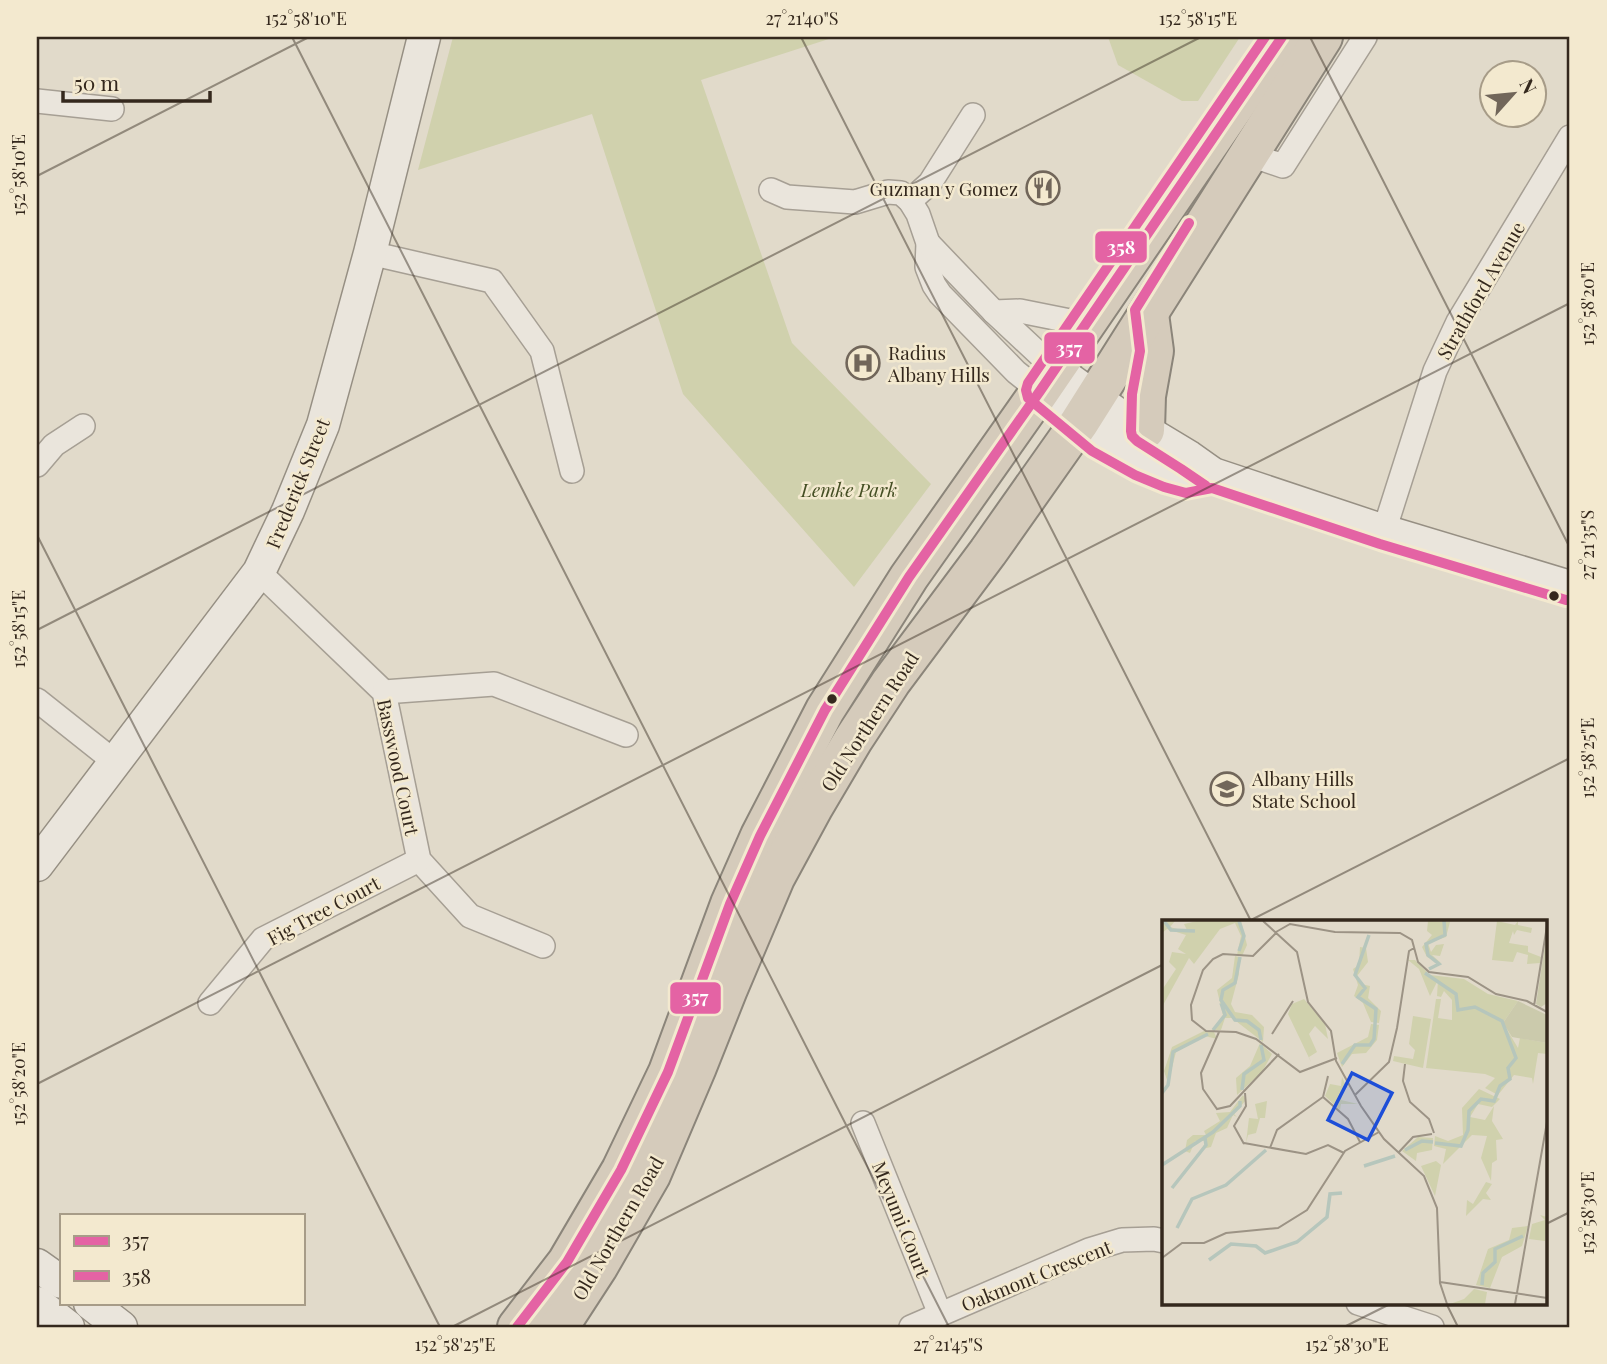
<svg xmlns="http://www.w3.org/2000/svg" width="1607" height="1364" viewBox="0 0 1607 1364" font-family="'Playfair Display',serif">
<rect width="100%" height="100%" fill="#e1daca"/>
<g fill="#d0d1ad">
<polygon points="453,37 835,37 701,80 792,343 931,484 854,587 683,394 592,114 418,170"/>
<polygon points="1108,37 1240,37 1198,101 1182,101 1118,65"/>
</g>
<g fill="none" stroke-linecap="round" stroke-linejoin="round">
<defs>
<g id="street">
<polyline points="37,101 112,109"/>
<polyline points="1248,154 1283,166 1365,37"/>
<polyline points="771,190 787,197 855,202 888,192 901,193 910,201 918,214 928,243 927,267 934,285 940,294 1016,372 1040,391"/>
<polyline points="910,201 930,183 973,115"/>
<polyline points="928,243 994,312 1055,369"/>
<polyline points="370,253 492,281 542,351 572,471"/>
<polyline points="994,312 1020,311 1085,324"/>
<polyline points="37,465 54,445 83,426"/>
<polyline points="1384,531 1435,371 1458,322 1570,137"/>
<polyline points="259,572 384,692 419,860 470,916 543,946"/>
<polyline points="384,692 494,684 626,735"/>
<polyline points="37,700 115,762"/>
<polyline points="210,1003 263,939 419,860"/>
<polyline points="863,1123 940,1314"/>
<polyline points="1358,1303 1432,1327"/>
<polyline points="911,1327 1089,1250 1122,1240 1154,1239 1164,1241"/>
</g>
<g id="secondary">
<polyline points="1055,369 1116,413 1189,457 1213,474 1384,531 1570,587"/>
<polyline points="1040,391 1100,439 1141,462 1169,474 1188,479 1213,474"/>
<polyline points="37,865 259,572 288,511 323,425 370,253 424,37"/>
<polyline points="37,1265 61,1282"/>
<polyline points="37,1303 68,1327"/>
<polyline points="90,1303 121,1327"/>
</g>
<g id="highway">
<polyline points="1145,430 1146,396 1154,351 1149,314"/>
<polyline points="517,1327 567,1262 621,1170 668,1072 730,904 760,836 825,710 909,577 1040,391 1282,37"/>
<polyline points="559,1327 598,1267 651,1175 697,1067 728,989 775,878 814,806 853,740 891,682 988,552 1079,423 1323,37"/>
</g>
</defs>
<use href="#street" stroke="#a69f94" stroke-width="26"/>
<use href="#secondary" stroke="#968f83" stroke-width="35"/>
<use href="#highway" stroke="#8b857a" stroke-width="42"/>
<use href="#street" stroke="#eae5dc" stroke-width="23"/>
<use href="#secondary" stroke="#eae5dc" stroke-width="32"/>
<use href="#highway" stroke="#d5cbbb" stroke-width="38"/>
<defs>
<polyline id="bus-1" points="517,1327 567,1262 621,1170 668,1072 730,904 760,836 825,710 909,577 1040,391 1282,37"/>
<g id="bus-2">
<polyline points="1265,37 1028,383 1026,390 1028,398 1092,451 1135,475 1164,487 1186,493 1212,488 1380,544 1566,600"/>
<polyline points="1189,223 1135,310 1140,351 1132,394 1131,431 1132,436 1137,441 1181,469 1206,486"/>
</g>
</defs>
<use href="#bus-1" stroke="#f3e9cf" stroke-width="16"/>
<use href="#bus-2" stroke="#f3e9cf" stroke-width="16"/>
<use href="#bus-1" stroke="#e463a4" stroke-width="10"/>
<use href="#bus-2" stroke="#e463a4" stroke-width="10"/>
</g>
<path fill="none" stroke="#34281d" stroke-width="2" stroke-opacity="0.45" d="M292,37L949,1327M801,37L1251,921M1310,37L1570,548M37,176L309,37M37,535L440,1327M37,630L1201,37M1249,921L1570,758M37,1084L1570,303M1546,1224L1570,1212M1446,1303L1458,1327M452,1327L1164,964M1344,1327L1392,1303"/>
<defs>
<symbol id="restaurant-ring" viewBox="-11 -11 22 22"><circle r="9.5" fill="#f3e9cf" stroke="#71665a" stroke-width="1.5"/><path d="M-5-6h1v4h1v-4h1v4h1v-4h1v5L-1.5 .5V6h-2V.5L-5-1ZM5-6V6H3V1.5H1.5Q1.5-4 5-6Z" fill="#71665a"/></symbol>
<symbol id="hospital-ring" viewBox="-11 -11 22 22"><circle r="9.5" fill="#f3e9cf" stroke="#71665a" stroke-width="1.5"/><path d="M-5-5h3v3.5h4V-5h3V5h-3V1.5h-4V5h-3Z" fill="#71665a"/></symbol>
<symbol id="school-ring" viewBox="-11 -11 22 22"><circle r="9.5" fill="#f3e9cf" stroke="#71665a" stroke-width="1.5"/><path d="M0-5L7-2L0 1L-7-2ZM-4 1L0 2.5L4 1V4Q0 6-4 4Z" fill="#71665a"/></symbol>
</defs>
<g fill-rule="evenodd">
<use href="#restaurant-ring" x="1024" y="169" width="38" height="38"/>
<use href="#hospital-ring" x="844" y="344" width="38" height="38"/>
<use href="#school-ring" x="1208" y="770" width="38" height="38"/>
</g>
<g fill="#34281d" stroke="#f3e9cf" stroke-width="2.5">
<circle cx="1554" cy="596" r="6"/>
<circle cx="832" cy="699" r="6"/>
</g>
<g text-anchor="middle" dominant-baseline="central" stroke-width="5" stroke-linejoin="round" paint-order="stroke">
<g font-size="19" fill="#34281d" stroke="#f3e9cf" text-anchor="start">
<text x="1018" y="188" text-anchor="end">Guzman y Gomez</text>
<text x="888" y="352">Radius<tspan x="888" dy="22">Albany Hills</tspan></text>
<text x="1252" y="778">Albany Hills<tspan x="1252" dy="22">State School</tspan></text>
</g>
<g font-size="19" fill="#34281d" stroke="#f3e9cf">
<text transform="translate(1480 290) rotate(-60)">Strathford Avenue</text>
<text transform="translate(297 483) rotate(-68)">Frederick Street</text>
<text transform="translate(869 721) rotate(-57)">Old Northern Road</text>
<text transform="translate(399 767) rotate(78)">Basswood Court</text>
<text transform="translate(323 910) rotate(-28)">Fig Tree Court</text>
<text transform="translate(902 1219) rotate(68)">Meyumi Court</text>
<text transform="translate(617 1228) rotate(-60)">Old Northern Road</text>
<text transform="translate(1036 1275) rotate(-22)">Oakmont Crescent</text>
</g>
<g font-size="19" font-style="italic" fill="#454f24" stroke="#f3e9cf">
<text x="849" y="489">Lemke Park</text>
</g>
</g>
<g transform="translate(1162 920)">
<rect width="385" height="385" fill="#e1daca"/>
<path d="M0,1H13L8,7L26,12L22,4L35,1H79L85,25L80,36L75,35L79,16L73,3L58,9L32,44L27,38L0,87V70L14,49L7,42L10,32L24,34L16,29L24,15L5,9L0,13ZM266,1L288,2L284,17L266,23L269,32L274,25L282,24L278,36L270,35L279,43L265,37L260,27L270,15L265,11ZM335,1L353,5L356,1V5L370,8L369,13L355,10L352,15L351,11L347,23L366,26V32L379,37L378,43L365,44L366,35L355,32L351,42L330,40ZM198,27L204,28L206,42L195,56L199,64L208,66L206,78L219,91L217,103L209,102L201,83L192,76L196,65L191,49L197,45ZM73,36L77,37V54L69,84L73,92L90,95L102,107L101,122L70,98H63L59,110H50L61,95L55,70L70,58ZM246,40H253L268,55L302,59L326,74L356,81L341,103L356,128L358,118L385,123V134L376,133L371,164L370,158L352,155L336,175L323,168L333,158L323,154L264,148L274,79H279L276,98L290,100V80L282,71L279,77L275,76L276,60L268,76L257,49ZM142,79L163,104L166,119L153,106L147,114L155,132L147,137L149,142L126,94L130,84ZM251,96L269,99L261,148L231,141L232,136L251,139L253,130L247,124ZM209,104L217,105L215,120L204,133L190,134L180,147L175,133L206,117ZM42,111L52,112L55,119L43,116L14,132L6,163L2,151L10,127ZM98,123L110,134L100,152L75,175L74,158L88,146ZM180,157L185,168H181L179,180L196,184H179L178,190L163,176L168,164L179,166ZM317,169L338,179L330,187L316,184L308,197L323,200L332,186L330,201L341,219L334,220L335,240L330,243L329,261L319,238L325,216L310,215L281,244L284,229L272,226L273,216L286,221L301,215L300,188ZM81,175L84,180L72,194L75,197L71,195L65,208L54,213L49,227L40,229L44,221H33L28,233L23,231L25,220L31,215H44L42,211L58,201L54,193L68,192ZM105,181L103,198H98L94,213L86,215L84,223L87,198L96,199L93,184ZM256,217L271,218L270,230L255,233L254,241L240,231ZM274,241L279,245L273,276L259,246ZM324,262L330,264L324,273L329,280L321,279L304,296L305,280L311,284ZM378,295L385,297L383,321L367,319L370,304L383,300ZM366,306L360,326L340,337L328,368L314,365L326,329L347,320L350,308ZM312,369L325,372L323,384H288L302,379Z" fill="#d0d1ad"/>
<path d="M385,12V83L379,87L374,84ZM356,81L385,95V123L350,117L341,103Z" fill="#cbcaac"/>
<path fill="none" stroke="#b6c6bc" stroke-width="3.5" d="M2,1L9,10L33,11M77,1L82,16L77,31M78,37L73,63L61,70L59,80L73,100L85,101L97,110L99,120M267,49L277,44L266,35L264,24L283,15L282,1M263,53L294,74L296,90L313,87L340,101L354,138L346,148L348,159L338,166L332,181L319,179L307,191L306,210L299,226L273,223M51,110L63,95L59,83M180,144L193,125H208L212,119L214,89L196,77L203,68L193,55L207,15M80,170L82,154L102,140L99,125M0,173L6,165L11,132L46,114M243,230L260,221L271,222M0,245L51,212L78,186V181M202,246L233,236M10,268L44,225L43,218M15,308L30,279L64,265L104,230M47,340L69,324L94,326L103,333L135,322L165,297L168,274L180,273M320,365L321,353L333,342V329L361,316"/>
<path fill="none" stroke="#9c9385" stroke-width="2" d="M101,1L135,32L146,82L169,111L174,141L199,186L222,219L262,256L275,288L278,363L285,384M114,12L128,4L173,12L238,13L250,20L256,42L267,52L306,57L334,74L365,81L385,92M114,13L91,36L61,34L51,39L41,50L29,85L30,100L44,111L74,112L94,119L138,152L175,138M372,86L385,6M235,108L247,31L252,28M57,112L39,153L41,169L55,189L68,186L117,134M110,114L131,81M243,144L241,161L248,182L267,199L272,213M193,175L227,142L235,108M161,177L186,199L198,222M82,223L144,234L166,225L182,233M82,224L72,206L84,186L83,173M108,228L115,210L161,177L166,156M237,232L251,217L270,214M0,338L20,323H42L64,313L116,308L145,290L183,231L217,212M278,362L385,378M353,384L385,202"/>
<path fill="#1d4ed8" fill-opacity="0.15" stroke="#1d4ed8" stroke-width="3.5" d="M190,153L230,173L206,220L166,200Z"/>
<rect width="385" height="385" fill="none" stroke="#34281d" stroke-width="3.5"/>
</g>
<g stroke="#f3e9cf" stroke-width="2.5">
<rect x="1094" y="230" width="54" height="34" rx="7" fill="#e463a4"/>
<rect x="1043" y="331" width="53" height="34" rx="7" fill="#e463a4"/>
<rect x="669" y="981" width="53" height="34" rx="7" fill="#e463a4"/>
</g>
<g font-size="19" text-anchor="middle" font-weight="bold" fill="#fff">
<text x="1121" y="254">358</text>
<text x="1069" y="355">357</text>
<text x="695" y="1004">357</text>
</g>
<rect width="1607" height="1364" fill="none" stroke="#f3e9cf" stroke-width="77"/>
<rect x="60" y="1214" width="245" height="91" fill="#f3e9cf" stroke="#a79c88" stroke-width="2"/>
<rect x="74" y="1236" width="35" height="10" fill="#e463a4" stroke="#a79c88" stroke-width="2"/>
<text x="122" y="1248" font-size="21" fill="#34281d">357</text>
<rect x="74" y="1271" width="35" height="10" fill="#e463a4" stroke="#a79c88" stroke-width="2"/>
<text x="122" y="1284" font-size="21" fill="#34281d">358</text>
<g transform="translate(1513 94) rotate(63)"><circle r="33" fill="#f3e9cf" stroke="#a79c88" stroke-width="2"/>
<path d="M0-5L12 26L0 18L-12 26Z" fill="#71665a"/>
<text y="-10" font-size="19" font-weight="bold" text-anchor="middle" fill="#34281d">N</text>
</g>
<path d="M63 91v10h147v-10" fill="none" stroke="#34281d" stroke-width="3.5"/>
<text x="74" y="91" font-size="21" fill="#34281d" stroke="#f3e9cf" stroke-width="5" paint-order="stroke">50 m</text>
<rect x="38" y="38" width="1530" height="1288" fill="none" stroke="#34281d" stroke-width="2.5"/>
<g font-size="18" text-anchor="middle" fill="#34281d">
<text x="306" y="25">152°58'10"E</text>
<text x="802" y="25">27°21'40"S</text>
<text x="1198" y="25">152°58'15"E</text>
<text transform="translate(19 175) rotate(-90)" y="6">152°58'10"E</text>
<text transform="translate(1588 304) rotate(-90)" y="6">152°58'20"E</text>
<text transform="translate(1588 545) rotate(-90)" y="6">27°21'35"S</text>
<text transform="translate(19 629) rotate(-90)" y="6">152°58'15"E</text>
<text transform="translate(1588 758) rotate(-90)" y="6">152°58'25"E</text>
<text transform="translate(19 1084) rotate(-90)" y="6">152°58'20"E</text>
<text transform="translate(1588 1213) rotate(-90)" y="6">152°58'30"E</text>
<text x="455" y="1351">152°58'25"E</text>
<text x="948" y="1351">27°21'45"S</text>
<text x="1347" y="1351">152°58'30"E</text>
</g>
</svg>
